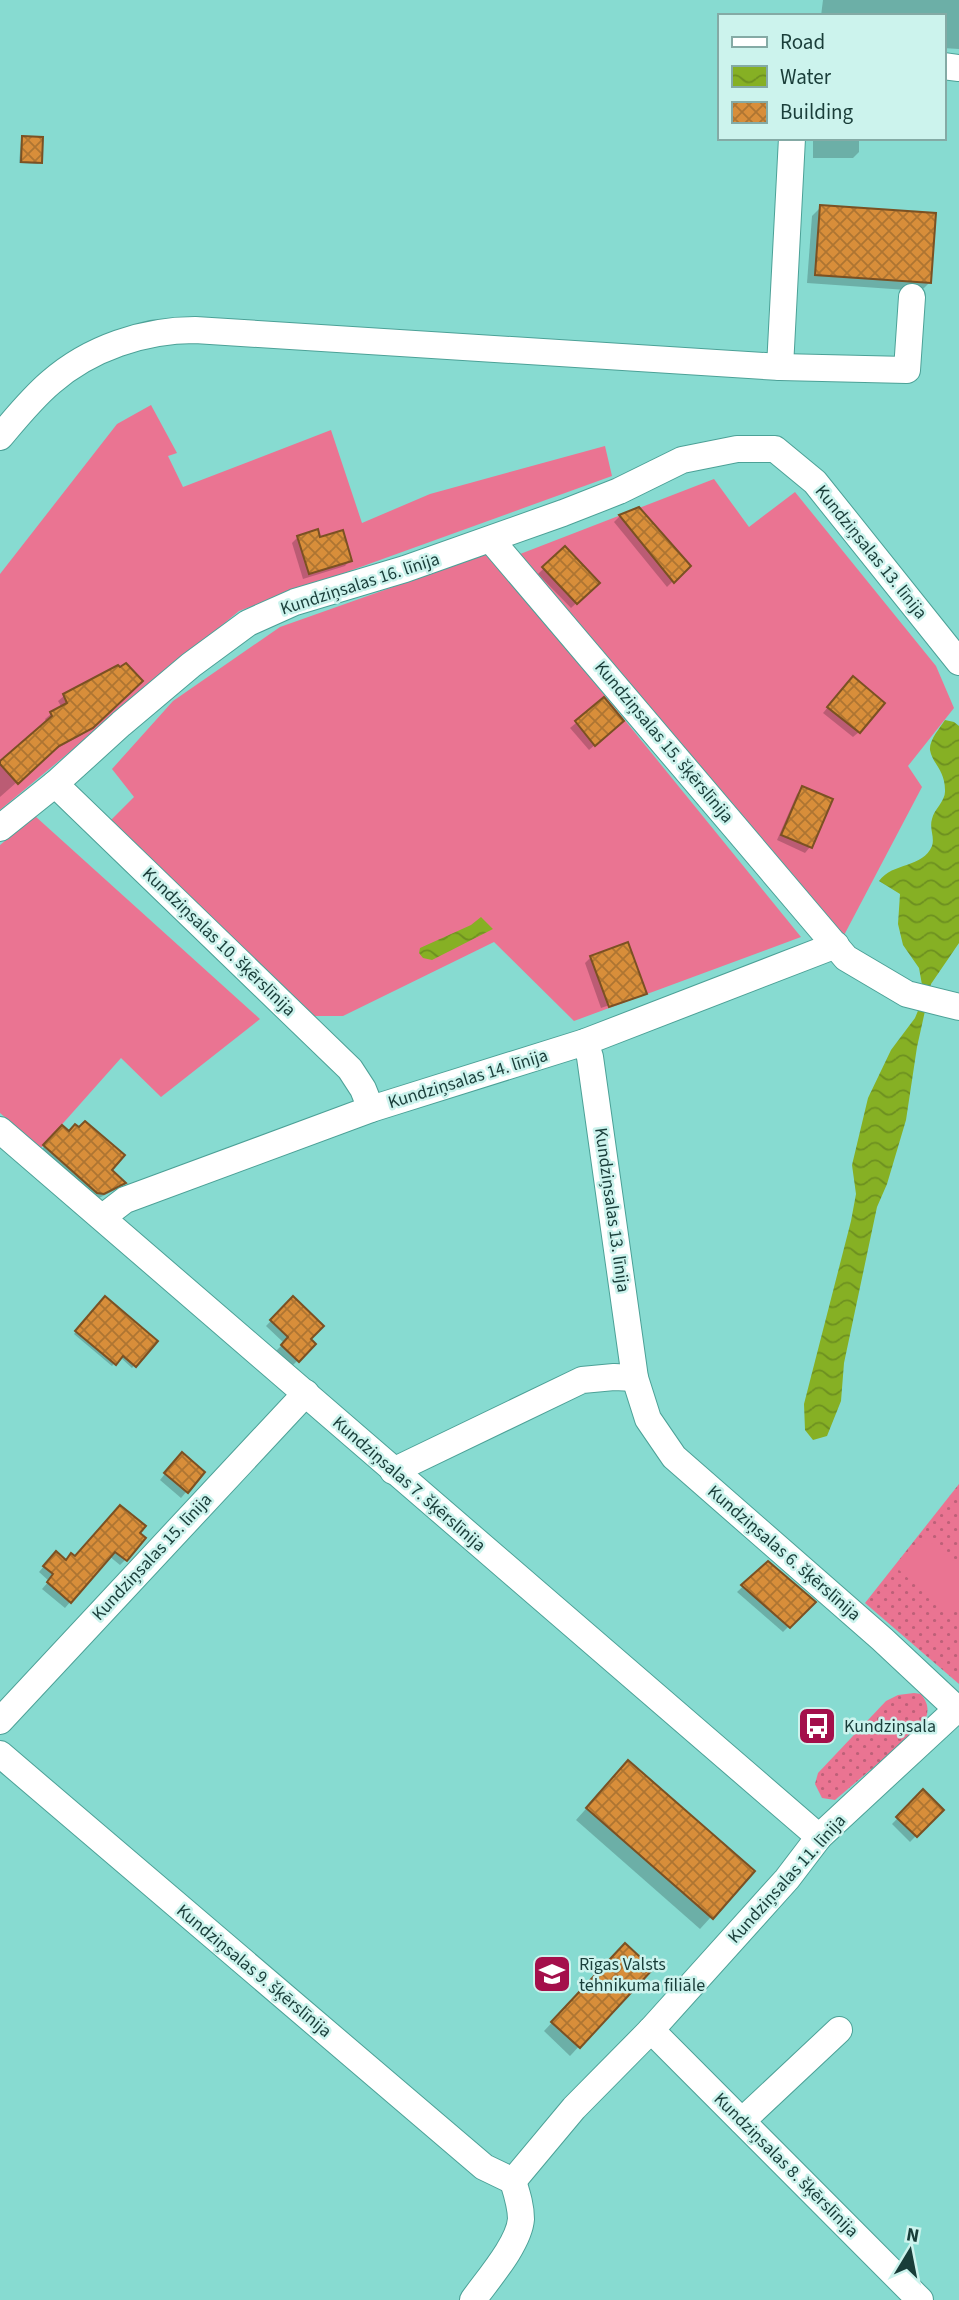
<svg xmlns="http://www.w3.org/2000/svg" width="959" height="2300" viewBox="0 0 959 2300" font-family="'Source Sans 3',sans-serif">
<defs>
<pattern id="grass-dots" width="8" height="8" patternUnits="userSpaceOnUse" patternTransform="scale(1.75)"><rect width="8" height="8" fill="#ea7492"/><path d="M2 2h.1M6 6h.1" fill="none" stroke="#bd6078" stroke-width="1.8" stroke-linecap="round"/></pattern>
<pattern id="water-waves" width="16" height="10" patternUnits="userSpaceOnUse" patternTransform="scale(1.75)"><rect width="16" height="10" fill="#86b024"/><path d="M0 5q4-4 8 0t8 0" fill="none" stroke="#6d9020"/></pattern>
<pattern id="building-cross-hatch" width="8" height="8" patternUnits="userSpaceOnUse" patternTransform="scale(1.75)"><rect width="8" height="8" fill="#d88e3a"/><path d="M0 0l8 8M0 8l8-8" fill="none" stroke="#ae7532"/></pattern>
</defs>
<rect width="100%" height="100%" fill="#87dbd1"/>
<g fill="url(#grass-dots)">
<polygon points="959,1484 959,1684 865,1603"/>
<path d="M914,1693L921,1694C930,1706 929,1713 922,1726L835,1800L822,1798L815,1784L818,1773L886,1701L898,1695Z"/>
</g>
<g fill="#ea7492">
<polygon points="151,405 177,453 168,456 183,487 331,430 362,523 430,494 605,446 612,476 239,611 0,810 0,574 117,424"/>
<polygon points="714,479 749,527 795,492 936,666 954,708 908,766 922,787 842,939 515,556"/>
<polygon points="489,553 801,937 574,1021 494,942 343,1016 303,1016 107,824 134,797 112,769 173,701 280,627"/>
<polygon points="35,816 260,1019 161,1097 121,1058 41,1148 0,1113 0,845"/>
<polygon points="926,1538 959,1566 959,1606 951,1616 899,1570"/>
</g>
<g fill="url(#water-waves)">
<path d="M945,720L954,722L959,726V943L931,984L917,1047L906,1120L887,1184L877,1207L844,1363L841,1401L827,1436L813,1440L805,1430L804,1404L851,1221L856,1194L852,1165L868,1098L891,1050L915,1018L924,996L919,968L903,945L898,924L900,894L879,881C893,862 923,868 932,846C935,837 929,829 932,819C934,809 946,801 945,790C945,770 932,763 930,750C929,740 940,728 945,720Z"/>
<polygon points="481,917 493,929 432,960 423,958 419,953 420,948 471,925"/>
</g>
<g fill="#0003">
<polygon points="823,0 959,0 959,49 943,48 943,16 821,16"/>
<polygon points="23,137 40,162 38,164 19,163 21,140"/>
<polygon points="813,138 859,138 859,152 853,158 813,158"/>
<polygon points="821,207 930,282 921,291 807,283 812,216"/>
<polygon points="639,509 688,566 667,587 614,522 620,516"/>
<polygon points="298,537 350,560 345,566 303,579 292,543"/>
<polygon points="565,548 598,583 571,608 538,574"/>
<polygon points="118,667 140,681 85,733 51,752 0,797 0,764 47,723 45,719 51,714 62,708 58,701 64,696"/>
<polygon points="848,684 859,732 853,737 823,713"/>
<polygon points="604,700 616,727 589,750 570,728"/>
<polygon points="803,788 810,847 805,853 777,840 797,794"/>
<polygon points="591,957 645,993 641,997 641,994 601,1008 585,963"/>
<polygon points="62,1128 68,1133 79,1129 109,1170 124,1183 119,1188 97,1199 39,1152"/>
<polygon points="293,1298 309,1339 314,1344 292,1366 276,1351 284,1343 266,1326"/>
<polygon points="105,1299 155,1341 132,1368 120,1357 112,1366 74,1334"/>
<polygon points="176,1460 203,1472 181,1498 160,1480"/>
<polygon points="138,1534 143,1538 125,1560 120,1565 109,1556 65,1608 42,1589 49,1581 39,1572 50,1559 65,1562"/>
<polygon points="768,1563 813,1602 783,1632 737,1592"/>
<polygon points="617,1774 753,1871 700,1929 576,1820"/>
<polygon points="923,1792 941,1810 910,1842 892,1824"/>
<polygon points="616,1954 651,1969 570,2056 544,2031"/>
</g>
<g fill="url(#building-cross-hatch)" stroke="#7b5123" stroke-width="2">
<polygon points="22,136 43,137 42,163 21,162"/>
<polygon points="820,205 936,213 931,283 815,275"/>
<polygon points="639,507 691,566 674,583 619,515"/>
<polygon points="318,529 320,537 343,530 352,561 309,574 297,536"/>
<polygon points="565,546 600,583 577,604 542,567"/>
<polygon points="126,663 143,681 93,728 59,746 18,784 0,764 0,761 52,716 50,712 67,703 63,694 118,665 120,667"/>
<polygon points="853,676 885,703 860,733 827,707"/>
<polygon points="604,697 624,721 595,746 575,721"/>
<polygon points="802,786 833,799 812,848 781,835"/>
<polygon points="628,942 647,994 609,1007 590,956"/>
<polygon points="85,1121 125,1155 112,1170 126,1183 104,1194 97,1193 43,1145 62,1125 69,1131 75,1124 79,1127"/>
<polygon points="105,1296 158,1341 136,1367 123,1356 116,1365 75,1331"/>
<polygon points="293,1296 324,1326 311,1339 316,1344 299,1362 281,1345 288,1337 270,1320"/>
<polygon points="182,1452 205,1472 188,1493 164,1473"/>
<polygon points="120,1505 146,1526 140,1533 146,1538 127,1561 115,1552 71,1603 47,1582 53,1574 43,1566 56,1551 66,1560 71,1553 75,1556"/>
<polygon points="768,1561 816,1602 790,1628 741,1585"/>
<polygon points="628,1760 755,1871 713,1919 586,1808"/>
<polygon points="923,1789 944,1810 917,1837 896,1817"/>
<polygon points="625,1943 653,1969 580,2048 551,2022"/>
</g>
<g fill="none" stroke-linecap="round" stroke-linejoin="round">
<defs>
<g id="minor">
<polyline points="943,66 959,68"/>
<polyline points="780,367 792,138"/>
<path d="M0,437C16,418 32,398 51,382C90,348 144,330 195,330L780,367L907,370L912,297"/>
<polyline points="491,540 846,958 907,994 959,1007"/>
<polyline points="55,784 350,1069 363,1089 371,1109"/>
<polyline points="0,828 55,784 121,724 191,665 248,623 295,602 405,569 563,513 619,491 682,460 737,449 775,449 815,482 959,662"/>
<polyline points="585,1042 590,1057 635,1378 648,1419 674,1457 882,1639 959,1711"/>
<polyline points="0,1130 819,1837"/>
<polyline points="103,1217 125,1200 371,1109 585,1042 836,945"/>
<polyline points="393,1471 582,1380 614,1377 635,1378"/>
<polyline points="0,1721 306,1393"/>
<polyline points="0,1754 484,2167 513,2181"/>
<polyline points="651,2030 920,2300"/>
<polyline points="742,2121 839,2030"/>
<polyline points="513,2181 574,2108 651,2030 787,1879 819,1837 957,1709"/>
<path d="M473,2300C488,2279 519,2244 521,2219C521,2206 517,2194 513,2181"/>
</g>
</defs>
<use href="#minor" stroke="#4ca197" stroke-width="28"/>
<use href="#minor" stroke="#fff" stroke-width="26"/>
</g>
<defs>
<symbol id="bus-square" viewBox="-11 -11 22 22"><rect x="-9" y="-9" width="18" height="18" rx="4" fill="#a40f4b" stroke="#ccf3ed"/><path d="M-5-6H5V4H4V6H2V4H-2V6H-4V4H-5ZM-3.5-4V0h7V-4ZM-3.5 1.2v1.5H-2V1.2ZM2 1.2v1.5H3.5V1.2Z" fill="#fff"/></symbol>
<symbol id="university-square" viewBox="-11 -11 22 22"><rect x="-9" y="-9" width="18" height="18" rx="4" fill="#a40f4b" stroke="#ccf3ed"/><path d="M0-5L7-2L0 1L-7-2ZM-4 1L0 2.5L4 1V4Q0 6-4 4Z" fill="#fff"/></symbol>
</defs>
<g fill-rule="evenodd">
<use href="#bus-square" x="795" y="1704" width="44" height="44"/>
<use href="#university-square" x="530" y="1952" width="44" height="44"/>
</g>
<g text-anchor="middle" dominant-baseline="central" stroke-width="5" stroke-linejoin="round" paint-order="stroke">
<g font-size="18" fill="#193d39" stroke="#ccf3ed">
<text transform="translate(871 552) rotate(51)">Kundziņsalas 13. līnija</text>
<text transform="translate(360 584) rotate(-18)">Kundziņsalas 16. līnija</text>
<text transform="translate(664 742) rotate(50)">Kundziņsalas 15. šķērslīnija</text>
<text transform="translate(219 942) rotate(44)">Kundziņsalas 10. šķērslīnija</text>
<text transform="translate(468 1079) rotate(-17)">Kundziņsalas 14. līnija</text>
<text transform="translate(612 1210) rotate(82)">Kundziņsalas 13. līnija</text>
<text transform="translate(409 1484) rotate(41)">Kundziņsalas 7. šķērslīnija</text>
<text transform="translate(784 1553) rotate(41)">Kundziņsalas 6. šķērslīnija</text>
<text transform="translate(152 1557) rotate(-47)">Kundziņsalas 15. līnija</text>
<text transform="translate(787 1879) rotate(-48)">Kundziņsalas 11. līnija</text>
<text transform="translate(254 1971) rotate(40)">Kundziņsalas 9. šķērslīnija</text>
<text transform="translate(786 2165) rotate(45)">Kundziņsalas 8. šķērslīnija</text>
</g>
<g font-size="18" fill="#193d39" stroke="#ccf3ed" text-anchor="start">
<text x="844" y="1726">Kundziņsala</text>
<text x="579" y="1964">Rīgas Valsts<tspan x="579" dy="21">tehnikuma filiāle</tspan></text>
</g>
</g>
<rect x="718" y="14" width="228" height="126" fill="#ccf3ed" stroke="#84aaa5" stroke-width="2"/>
<rect x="732" y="37" width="35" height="10" fill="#ffffff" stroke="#84aaa5" stroke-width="2"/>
<text x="780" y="49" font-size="21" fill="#193d39">Road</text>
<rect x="732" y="66" width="35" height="21" fill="url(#water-waves)" stroke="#84aaa5" stroke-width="2"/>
<text x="780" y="84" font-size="21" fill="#193d39">Water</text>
<rect x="732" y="102" width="35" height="21" fill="url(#building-cross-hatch)" stroke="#84aaa5" stroke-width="2"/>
<text x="780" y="119" font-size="21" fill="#193d39">Building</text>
<g transform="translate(910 2251) rotate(10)" stroke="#ccf3ed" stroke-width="5" paint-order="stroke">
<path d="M0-5L12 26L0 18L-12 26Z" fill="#193d39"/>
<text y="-10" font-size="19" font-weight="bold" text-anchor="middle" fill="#193d39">N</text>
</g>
</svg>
